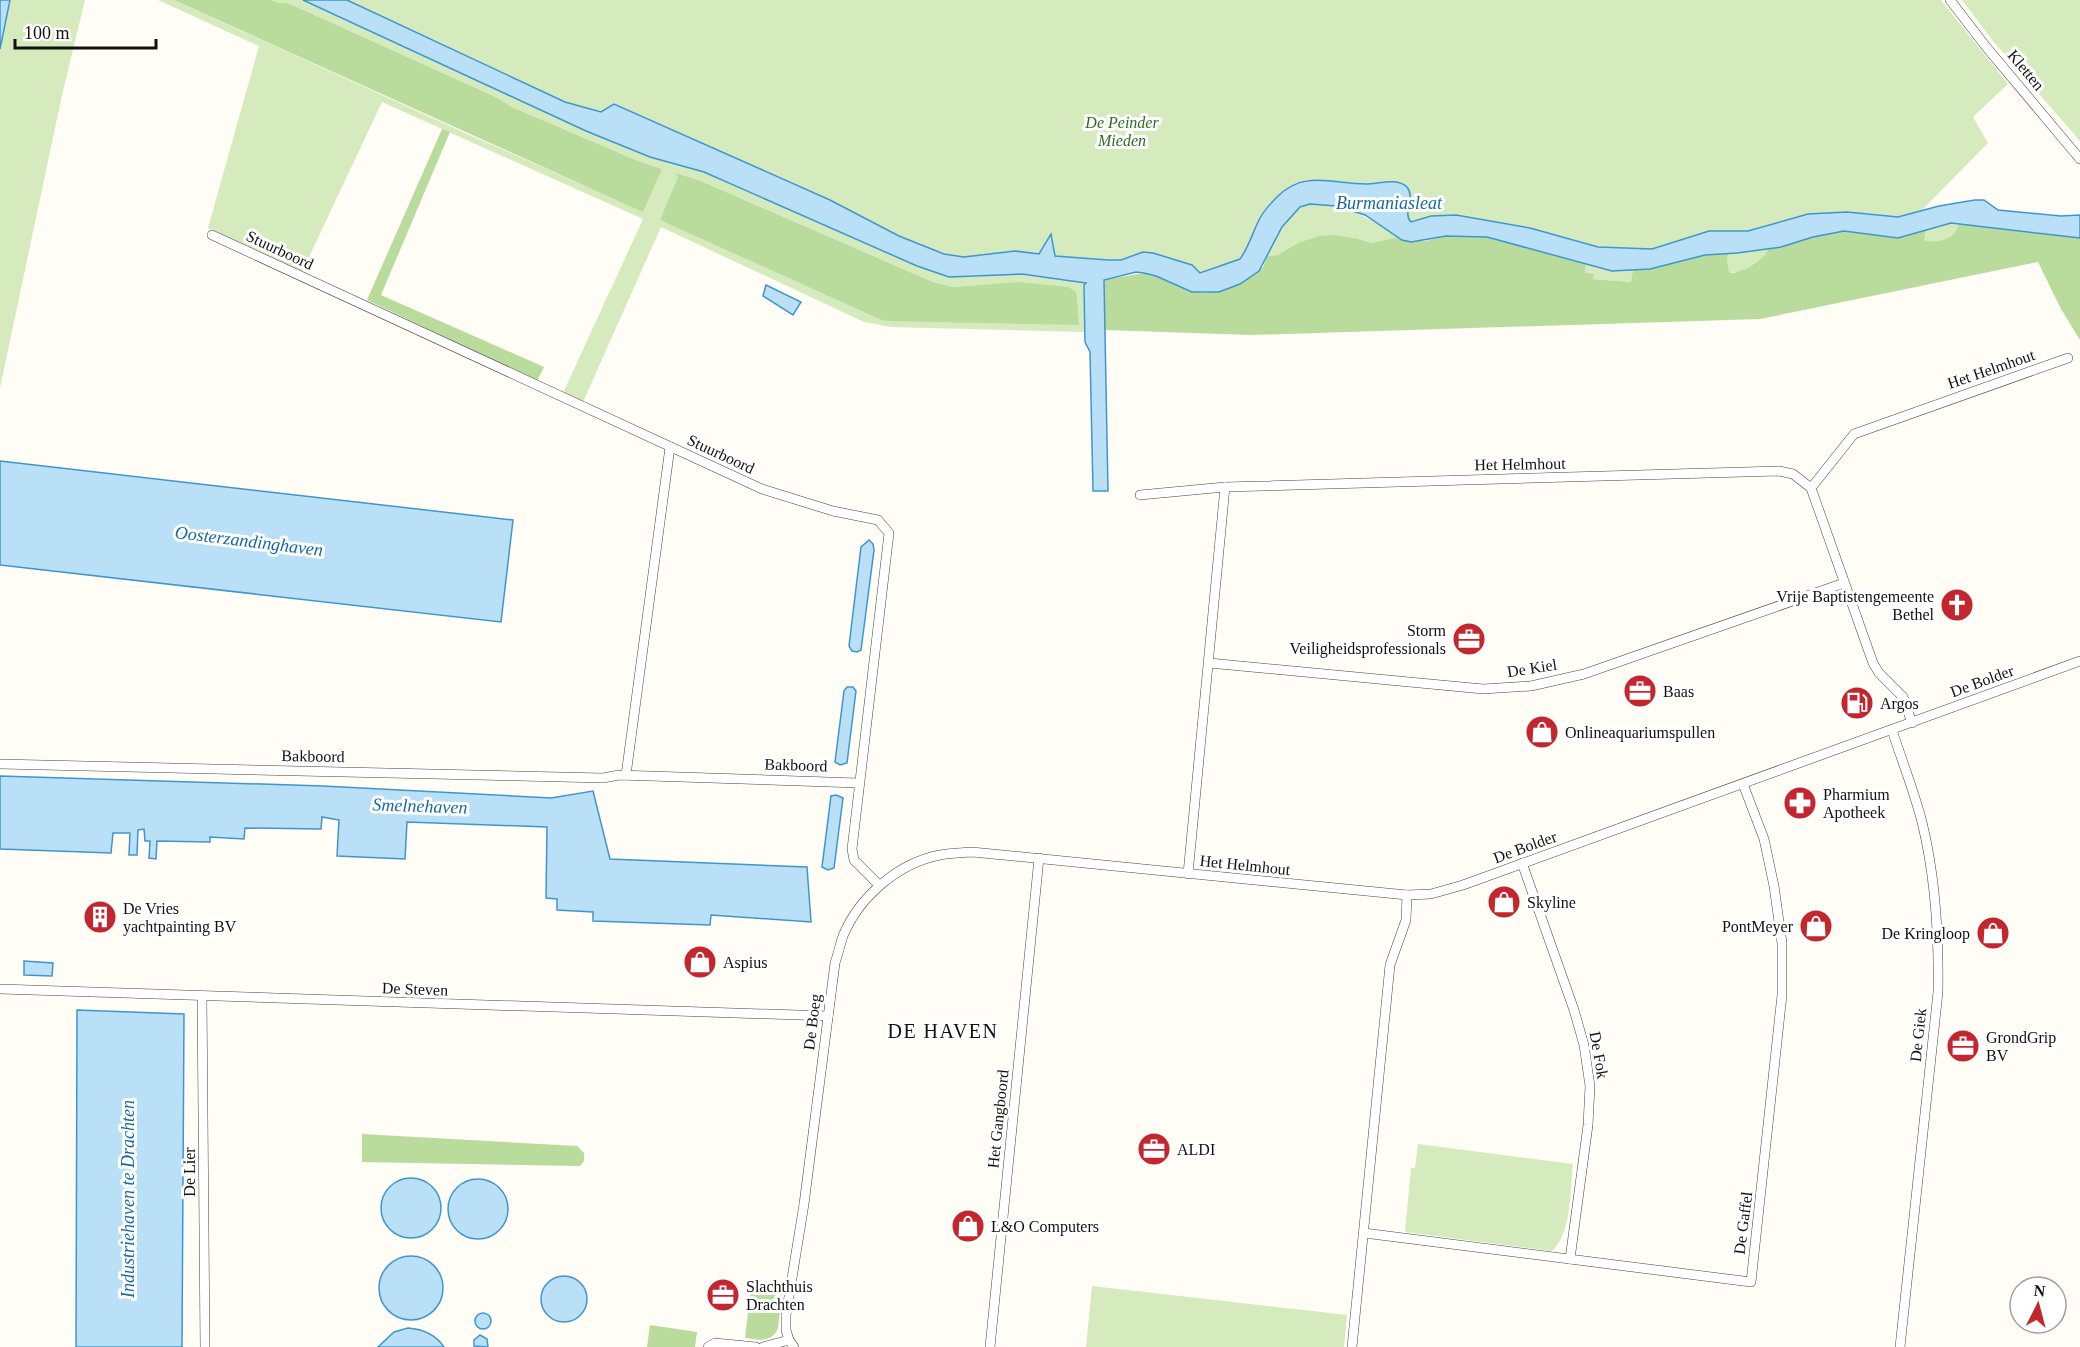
<svg xmlns="http://www.w3.org/2000/svg" width="2080" height="1347" viewBox="0 0 2080 1347" font-family="Georgia,serif">
<rect width="100%" height="100%" fill="#fffdf5"/>
<g fill="#d5ebbd" fill-rule="evenodd">
<polygon points="10,0 85,0 62,95 0,388 0,49"/>
<path d="M158,0H174L467,134L643,211L661,169L638,161L512,107L498,98L288,3H280L271,0H303L586,131L650,157L704,172L917,266L949,277L1022,274L1087,283L1084,286L1085,332L891,327L864,322L661,227L583,402L563,393L643,219L382,102L302,272L208,228L259,46ZM678,177L701,181L933,282L954,287L1011,283L1075,291L1077,295L1079,325L879,319L661,220Z"/>
<polygon points="347,0 1941,0 2008,84 1973,117 1988,143 1920,212 1898,217 1847,212 1808,214 1748,231 1709,231 1652,249 1598,247 1530,228 1457,215 1432,216 1411,222 1408,216 1411,198 1391,182 1369,184 1316,180 1294,184 1240,260 1200,273 1127,263 992,254 964,257 945,254 932,249 918,248 611,107 601,113 565,102"/>
<polygon points="1962,0 2080,0 2080,141 1993,41"/>
<path d="M1310,204C1347,204 1367,217 1398,237L1372,243L1355,238L1333,235L1278,255L1267,256C1276,236 1288,210 1310,204Z"/>
<path d="M1943,224H1958C1957,239 1936,244 1923,240L1926,229Z"/>
<path d="M1768,249C1765,261 1741,275 1729,272L1727,259L1729,253Z"/>
<polygon points="1586,264 1612,271 1633,270 1632,282 1593,279 1585,273"/>
<path d="M1418,1144L1573,1164C1570,1190 1572,1233 1552,1251L1405,1232L1411,1168H1415Z"/>
<polygon points="1092,1286 1347,1315 1344,1347 1086,1347"/>
</g>
<g fill="#b9dc9c">
<polygon points="174,0 271,0 280,3 288,3 498,98 512,107 638,161 662,169 643,212"/>
<polygon points="442,129 450,132 381,295 544,367 537,381 367,300"/>
<polygon points="675,173 701,181 933,282 954,287 1019,282 1068,287 1075,291 1077,295 1079,325 887,321 879,319 660,220 678,177"/>
<path d="M1958,224L2080,238V340L2061,309L2038,262L1760,319L1252,335L1105,330L1103,280L1144,273L1156,276L1192,292L1209,293L1263,267L1267,256L1278,255L1298,243L1319,236L1333,235L1355,238L1372,243L1398,237L1402,240L1425,241L1446,236L1487,237L1586,264L1585,273L1594,274L1593,279L1631,282L1633,270C1666,267 1696,253 1729,253L1727,259L1729,272L1733,273C1745,271 1765,260 1768,249L1813,237L1844,231L1898,238L1926,229L1924,240C1936,244 1957,239 1958,224Z"/>
<polygon points="362,1134 577,1146 584,1153 584,1161 580,1166 362,1162"/>
<path d="M752,1281L783,1286L778,1328C772,1343 759,1340 745,1338Z"/>
<polygon points="650,1325 697,1332 695,1347 647,1347"/>
</g>
<g fill="#b9e0f7" stroke="#3f96cf" stroke-width="1.5">
<polygon points="0,0 10,0 0,49"/>
<path d="M303,0H347L565,102L601,112L614,104L830,200L899,236L944,254L964,257L1015,251L1039,254L1051,234L1055,256L1108,260H1121L1143,252L1153,253L1192,265L1200,273L1240,259C1249,247 1253,231 1260,218C1265,209 1271,203 1278,196C1304,170 1333,184 1366,184C1378,184 1397,177 1407,187C1416,198 1402,213 1411,222L1431,216L1456,215L1530,228L1598,247L1652,249L1709,231H1748L1808,214L1847,212L1898,217L1939,206L1975,200H1984L1998,210L2061,216L2080,215V238L1951,223L1898,238L1844,231L1813,237L1781,247L1737,253L1705,255L1650,269L1612,271L1487,237L1446,236L1411,242L1402,240L1365,215L1336,206L1310,204L1300,207L1282,227L1259,271L1240,284L1219,292H1192L1156,276L1144,273L1136,272L1104,280L1108,491H1093L1090,352L1085,342L1084,285L1086,283L1022,274L949,277L917,266L704,172L650,157L586,131Z"/>
<polygon points="766,285 801,302 793,315 763,296"/>
<polygon points="0,461 513,520 501,622 0,565"/>
<polygon points="869,540 873,544 874,550 861,650 857,652 852,651 849,646 861,547"/>
<polygon points="847,687 853,687 856,691 847,763 840,765 835,762 844,691"/>
<polygon points="0,776 323,786 551,798 593,791 610,859 807,867 811,922 711,915 710,925 593,921 593,912 557,910 557,899 546,898 547,827 407,822 405,859 337,856 339,820 322,817 321,829 245,828 244,839 210,837 210,842 157,841 156,859 149,858 150,841 145,841 144,829 138,830 137,855 129,855 130,833 113,833 111,853 0,849"/>
<polygon points="836,795 843,798 834,868 828,870 822,867 831,796"/>
<polygon points="24,961 53,963 52,976 24,975"/>
<polygon points="77,1010 184,1014 182,1347 76,1347"/>
<circle cx="411" cy="1208" r="30"/>
<circle cx="478" cy="1209" r="30"/>
<circle cx="411" cy="1288" r="32"/>
<circle cx="564" cy="1299" r="23"/>
<circle cx="483" cy="1321" r="8"/>
<path d="M408,1328C423,1329 435,1334 444,1347H378L394,1332Z"/>
<polygon points="480,1335 487,1339 488,1347 474,1346 474,1340"/>
</g>
<g fill="none" stroke-linecap="round" stroke-linejoin="round">
<defs>
<g id="minor">
<polyline points="1950,0 1987,48 2080,159"/>
<polyline points="212,235 762,489 833,511 878,520 889,533 852,849 854,860 879,885"/>
<polyline points="1811,488 1854,434 2068,358"/>
<polyline points="1140,495 1225,487 1779,471 1793,474 1811,488 1873,663 1879,673 1903,697 1912,723"/>
<polyline points="1209,663 1483,689 1531,686 1584,674 1844,583"/>
<path d="M1892,730C1902,761 1914,791 1922,822C1936,879 1939,935 1938,992L1900,1347"/>
<polyline points="0,764 603,778 619,775 858,783"/>
<polyline points="626,775 670,447"/>
<polyline points="1522,863 1574,1010 1584,1045 1590,1086 1588,1125 1570,1259"/>
<polyline points="1188,874 1225,487"/>
<polyline points="0,989 828,1016"/>
<polyline points="202,997 205,1347"/>
<polyline points="1364,1233 1751,1282 1782,995 1782,943 1774,886 1764,839 1743,784"/>
<path d="M789,1340L786,1330V1315L804,1204L835,963C838,954 840,945 843,936C859,897 898,863 940,855C950,853 961,853 972,852L1407,895"/>
<polyline points="708,1347 715,1343 756,1347"/>
<polyline points="763,1347 789,1340 794,1347"/>
<polyline points="990,1347 1039,858"/>
<polyline points="1352,1347 1390,965 1406,920 1407,895 1431,894 1463,885 2080,661"/>
</g>
</defs>
<use href="#minor" stroke="#444" stroke-width="10"/>
<use href="#minor" stroke="#fff" stroke-width="9"/>
</g>
<defs>
<symbol id="church-disc" viewBox="-11 -11 22 22"><circle r="9.5" fill="#c4262e" stroke="#fff"/><path d="M-1.2-6h2.4v3.5h3.3v2.4h-3.3V6h-2.4V-.1h-3.3v-2.4h3.3Z" fill="#fff"/></symbol>
<symbol id="office-disc" viewBox="-11 -11 22 22"><circle r="9.5" fill="#c4262e" stroke="#fff"/><path d="M-6-3h4V-5.5h4V-3h4V5H-6ZM-1-4.5V-3h2v-1.5ZM-6 0V1H6V0Z" fill="#fff"/></symbol>
<symbol id="fuel-disc" viewBox="-11 -11 22 22"><circle r="9.5" fill="#c4262e" stroke="#fff"/><path d="M-5.5-6h7V0h2V4h1.3V-2.5L3-4.5l.8-.8L6-3V5H2.5V1h-1V6h-7ZM-4.2-4.7v3.2H.2V-4.7Z" fill="#fff"/></symbol>
<symbol id="shop-disc" viewBox="-11 -11 22 22"><circle r="9.5" fill="#c4262e" stroke="#fff"/><path d="M-5-2.5h2.3a2.7 3.5 0 0 1 5.4 0H5L5.5 6h-11ZM-1.5-2.5h3a1.5 2.3 0 0 0-3 0Z" fill="#fff"/></symbol>
<symbol id="pharmacy-disc" viewBox="-11 -11 22 22"><circle r="9.5" fill="#c4262e" stroke="#fff"/><path d="M-2-6h4v4h4v4h-4v4h-4v-4h-4v-4h4Z" fill="#fff"/></symbol>
<symbol id="building-disc" viewBox="-11 -11 22 22"><circle r="9.5" fill="#c4262e" stroke="#fff"/><path d="M-4-6H4V6H1V3H-1V6H-4ZM-2.5-4.3h1.7v1.8h-1.7ZM.8-4.3h1.7v1.8H.8ZM-2.5-1h1.7V.8h-1.7ZM.8-1h1.7V.8H.8Z" fill="#fff"/></symbol>
</defs>
<g fill-rule="evenodd">
<use href="#church-disc" x="1938" y="586" width="38" height="38"/>
<use href="#office-disc" x="1450" y="620" width="38" height="38"/>
<use href="#office-disc" x="1621" y="672" width="38" height="38"/>
<use href="#fuel-disc" x="1838" y="684" width="38" height="38"/>
<use href="#shop-disc" x="1523" y="713" width="38" height="38"/>
<use href="#pharmacy-disc" x="1781" y="784" width="38" height="38"/>
<use href="#shop-disc" x="1485" y="883" width="38" height="38"/>
<use href="#building-disc" x="81" y="898" width="38" height="38"/>
<use href="#shop-disc" x="1797" y="907" width="38" height="38"/>
<use href="#shop-disc" x="1974" y="914" width="38" height="38"/>
<use href="#shop-disc" x="681" y="943" width="38" height="38"/>
<use href="#office-disc" x="1944" y="1027" width="38" height="38"/>
<use href="#office-disc" x="1135" y="1130" width="38" height="38"/>
<use href="#shop-disc" x="949" y="1207" width="38" height="38"/>
<use href="#office-disc" x="704" y="1276" width="38" height="38"/>
</g>
<g text-anchor="middle" dominant-baseline="central" stroke-width="6" stroke-linejoin="round" paint-order="stroke">
<g font-size="16" fill="#111" stroke="#fff">
<text transform="translate(2026 70) rotate(50)">Kletten</text>
<text transform="translate(280 250) rotate(25)">Stuurboord</text>
<text transform="translate(1991 369) rotate(-19)">Het Helmhout</text>
<text transform="translate(721 454) rotate(25)">Stuurboord</text>
<text transform="translate(1520 464) rotate(-1)">Het Helmhout</text>
<text transform="translate(1532 668) rotate(-9)">De Kiel</text>
<text transform="translate(1982 681) rotate(-20)">De Bolder</text>
<text transform="translate(313 756) rotate(1)">Bakboord</text>
<text transform="translate(796 765) rotate(2)">Bakboord</text>
<text transform="translate(1525 847) rotate(-20)">De Bolder</text>
<text transform="translate(1245 865) rotate(6)">Het Helmhout</text>
<text transform="translate(415 989) rotate(2)">De Steven</text>
<text transform="translate(812 1022) rotate(-83)">De Boeg</text>
<text transform="translate(1918 1035) rotate(-84)">De Giek</text>
<text transform="translate(1599 1055) rotate(80)">De Fok</text>
<text transform="translate(998 1119) rotate(-84)">Het Gangboord</text>
<text transform="translate(189 1172) rotate(-90)">De Lier</text>
<text transform="translate(1743 1223) rotate(-83)">De Gaffel</text>
</g>
<g font-size="16" font-style="italic" fill="#2f6b1f" stroke="#fff">
<text x="1122" y="122">De Peinder<tspan x="1122" dy="18">Mieden</tspan></text>
</g>
<g font-size="16" fill="#111" stroke="#fff" text-anchor="start">
<text x="1934" y="596" text-anchor="end">Vrije Baptistengemeente<tspan x="1934" dy="18">Bethel</tspan></text>
<text x="1446" y="630" text-anchor="end">Storm<tspan x="1446" dy="18">Veiligheidsprofessionals</tspan></text>
<text x="1663" y="691">Baas</text>
<text x="1880" y="703">Argos</text>
<text x="1565" y="732">Onlineaquariumspullen</text>
<text x="1823" y="794">Pharmium<tspan x="1823" dy="18">Apotheek</tspan></text>
<text x="1527" y="902">Skyline</text>
<text x="123" y="908">De Vries<tspan x="123" dy="18">yachtpainting BV</tspan></text>
<text x="1793" y="926" text-anchor="end">PontMeyer</text>
<text x="1970" y="933" text-anchor="end">De Kringloop</text>
<text x="723" y="962">Aspius</text>
<text x="1986" y="1037">GrondGrip<tspan x="1986" dy="18">BV</tspan></text>
<text x="1177" y="1149">ALDI</text>
<text x="991" y="1226">L&amp;O Computers</text>
<text x="746" y="1286">Slachthuis<tspan x="746" dy="18">Drachten</tspan></text>
</g>
<g font-size="18" font-style="italic" fill="#1768a6" stroke="#fff">
<text x="1389" y="203">Burmaniasleat</text>
<text transform="translate(249 541) rotate(7)">Oosterzandinghaven</text>
<text transform="translate(420 806) rotate(2)">Smelnehaven</text>
<text transform="translate(128 1199) rotate(-90)">Industriehaven te Drachten</text>
</g>
<g font-size="20" letter-spacing="1.5" fill="#111" stroke="#fff">
<text x="943" y="1031">DE HAVEN</text>
</g>
</g>
<g transform="translate(2038 1305) rotate(6)"><circle r="28" fill="#ffffff" stroke="#a0a0a0" stroke-width="1.5"/>
<path d="M0-4.5L10 22L0 15L-10 22Z" fill="#c4262e"/>
<text y="-9" font-size="16" font-weight="bold" text-anchor="middle" fill="#111111">N</text>
</g>
<path d="M15 39v9h141v-9" fill="none" stroke="#111111" stroke-width="3"/>
<text x="24" y="39" font-size="18" fill="#111111" stroke="#ffffff" stroke-width="4.5" paint-order="stroke">100 m</text>
</svg>
